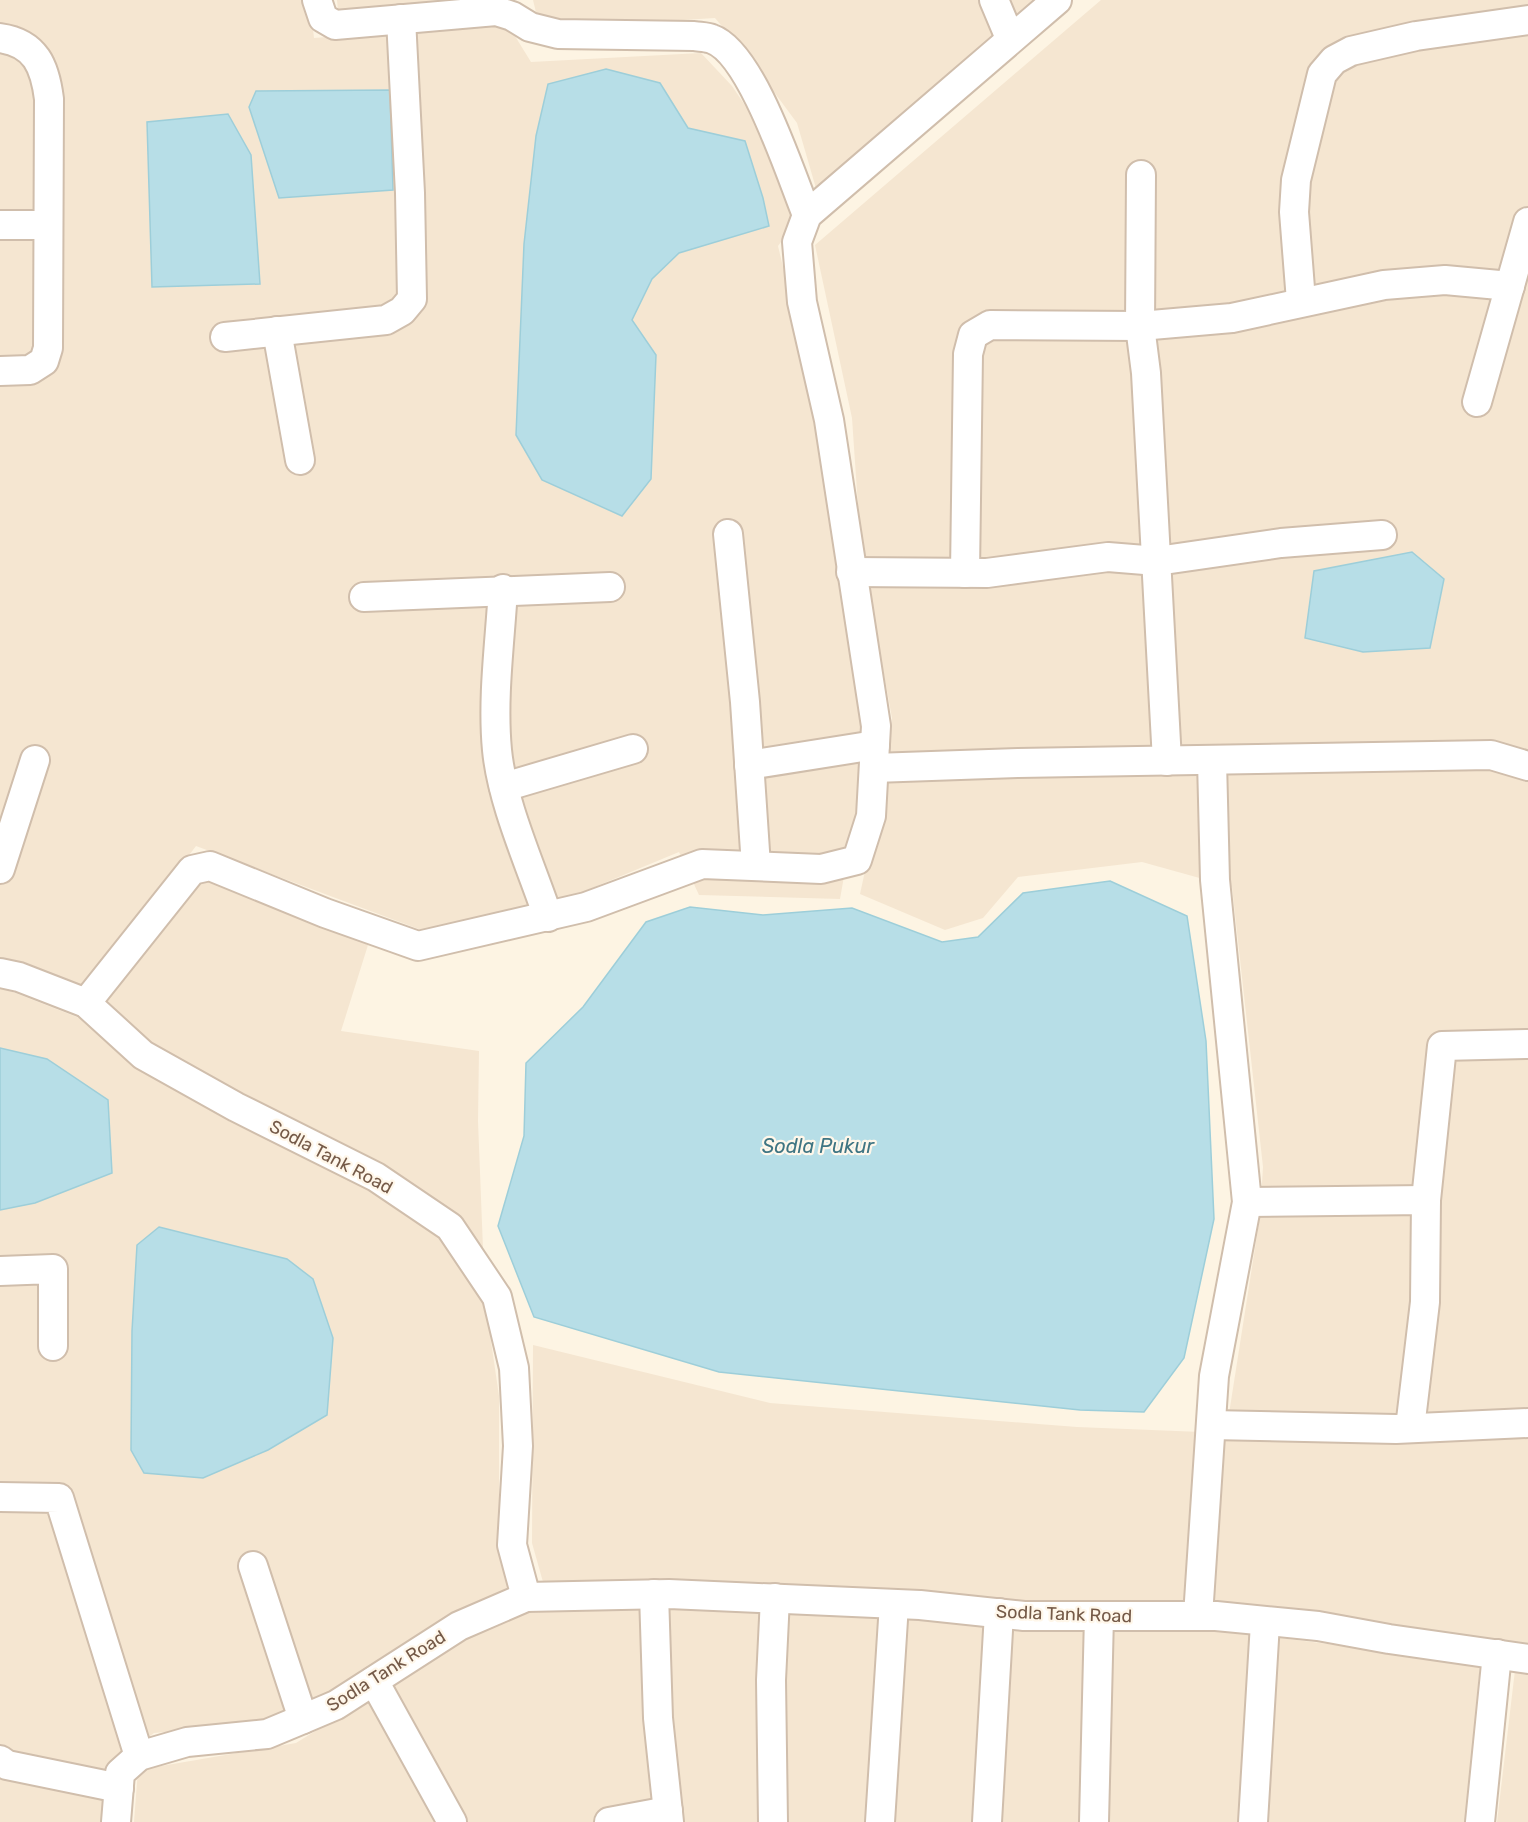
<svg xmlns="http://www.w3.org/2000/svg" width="1528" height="1822" viewBox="0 0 1528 1822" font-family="Rubik,sans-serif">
<rect width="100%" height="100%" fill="#fdf4e3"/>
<g fill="#f5e6d1">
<polygon points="0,0 310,0 314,38 507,23 531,62 701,53 732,86 773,147 799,217 778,246 824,439 861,715 858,797 840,899 699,895 679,852 580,893 424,931 196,846 89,987 0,962"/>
<polygon points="337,0 493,0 338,11"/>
<polygon points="533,0 984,0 1003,49 822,209 797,123 748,57 715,18 540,29"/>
<polygon points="1007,0 1055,0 1021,28"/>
<polygon points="1101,0 1528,0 1528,1645 784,1587 543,1582 532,1543 533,1345 770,1403 1077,1427 1226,1433 1260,1216 1263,1167 1232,887 1142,862 1018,877 983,918 945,930 860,894 885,779 892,718 861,550 852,418 815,245"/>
<polygon points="203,874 368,945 341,1031 479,1051 478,1121 485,1300 499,1396 499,1535 513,1587 346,1686 266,1723 154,1733 106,1769 102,1822 0,1822 0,987 87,1021"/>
<polygon points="669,1605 1208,1629 1480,1663 1468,1822 134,1822 138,1770 296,1743 469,1636 539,1607"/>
<polygon points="1515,1670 1528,1671 1528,1822 1497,1822"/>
</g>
<g fill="#b7dee7" stroke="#9dced9" stroke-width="1.5">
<polygon points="606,69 660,83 688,128 745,141 763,198 769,226 679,253 652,279 632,320 656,355 651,479 622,516 542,480 516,435 524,244 536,136 548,84"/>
<polygon points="390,90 393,190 279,198 249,107 256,91"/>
<polygon points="228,114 251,155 260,284 152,287 147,122"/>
<polygon points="1412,552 1444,579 1430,648 1363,652 1305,638 1314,571"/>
<polygon points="1110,881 1187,916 1206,1041 1214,1219 1184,1358 1144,1412 1080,1410 719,1372 534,1317 498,1226 524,1136 526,1063 583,1007 646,922 690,907 763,915 852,908 942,942 978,937 1023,893"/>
<polygon points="0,1048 47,1059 108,1100 112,1173 35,1203 0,1210"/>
<polygon points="159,1227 287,1259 313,1279 333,1338 327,1415 268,1450 203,1478 144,1473 131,1450 132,1331 137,1245"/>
</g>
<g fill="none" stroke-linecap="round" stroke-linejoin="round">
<defs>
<g id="street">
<path d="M317,0L323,18L335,25L496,11L512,16L530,27L558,34L694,36C700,37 707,37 712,39C752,53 791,176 807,215"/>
<polyline points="994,0 1010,38"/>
<path d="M0,38C36,43 45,67 49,99L48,348L44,361L30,370L0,371"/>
<polyline points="1141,175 1140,326 1146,373 1167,761"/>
<polyline points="0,225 47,225"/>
<polyline points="1301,301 1294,212 1296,180 1322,74 1334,60 1351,51 1416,36 1528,20"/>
<polyline points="277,331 300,460"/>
<polyline points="225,337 386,320 402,311 412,299 410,193 401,19"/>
<polyline points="1477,402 1528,222"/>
<polyline points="728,534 745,702 756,866"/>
<polyline points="851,572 987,573 1108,557 1157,561 1281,543 1382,535"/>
<polyline points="965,573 968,354 973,335 990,325 1140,326 1232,318 1384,285 1445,280 1510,286"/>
<path d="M503,589C500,642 492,697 497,750C502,803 531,866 548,917"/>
<polyline points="364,597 610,587"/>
<polyline points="749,765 875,745"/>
<polyline points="874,768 1018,763 1491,755 1528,766"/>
<polyline points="504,787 633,749"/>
<polyline points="0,869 35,760"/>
<polyline points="0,973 19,977 86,1003 143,1055 236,1107 376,1177 450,1227 497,1297 514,1368 518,1446 512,1545 526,1597"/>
<polyline points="86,1003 192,870 210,866 325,913 418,946 586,907 702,864 821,869 857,860 871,816 876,726 829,420 802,302 797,242 807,215 1057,0"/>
<polyline points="1426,1200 1442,1046 1528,1044"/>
<polyline points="1247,1202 1426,1200 1425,1302 1410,1428"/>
<polyline points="0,1271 53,1269 53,1346"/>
<polyline points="1211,1425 1396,1429 1528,1423"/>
<polyline points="0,1497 59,1498 139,1756"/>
<polyline points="253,1566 303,1719"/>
<polyline points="654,1594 658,1718 669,1822"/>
<polyline points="1198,1616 1214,1376 1247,1202 1215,880 1212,761"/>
<polyline points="374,1681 452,1822"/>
<polyline points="0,1760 7,1765 119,1788"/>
<polyline points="116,1822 120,1773 139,1756 187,1742 267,1734 303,1719 336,1705 459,1626 526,1597 669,1594 920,1605 1024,1616 1216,1616 1318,1626 1389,1639 1528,1659"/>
<polyline points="609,1822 668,1811"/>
<polyline points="773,1822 771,1680 775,1598"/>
<polyline points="880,1822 894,1604"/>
<polyline points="987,1822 999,1613"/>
<polyline points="1094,1822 1099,1616"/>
<polyline points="1253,1822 1265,1623"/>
<polyline points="1480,1822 1497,1654"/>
</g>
</defs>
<use href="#street" stroke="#d0beac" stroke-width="32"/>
<use href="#street" stroke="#fff" stroke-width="28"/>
</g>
<g text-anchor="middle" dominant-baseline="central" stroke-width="4.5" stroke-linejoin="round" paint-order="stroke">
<g font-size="18" fill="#755a48" stroke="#fff7ea">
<text transform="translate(331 1157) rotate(28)">Sodla Tank Road</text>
<text transform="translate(1064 1614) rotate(2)">Sodla Tank Road</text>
<text transform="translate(386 1671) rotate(-32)">Sodla Tank Road</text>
</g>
<g font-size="20" font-style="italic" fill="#3f7583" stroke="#fff7ea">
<text x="818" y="1146">Sodla Pukur</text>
</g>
</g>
</svg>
